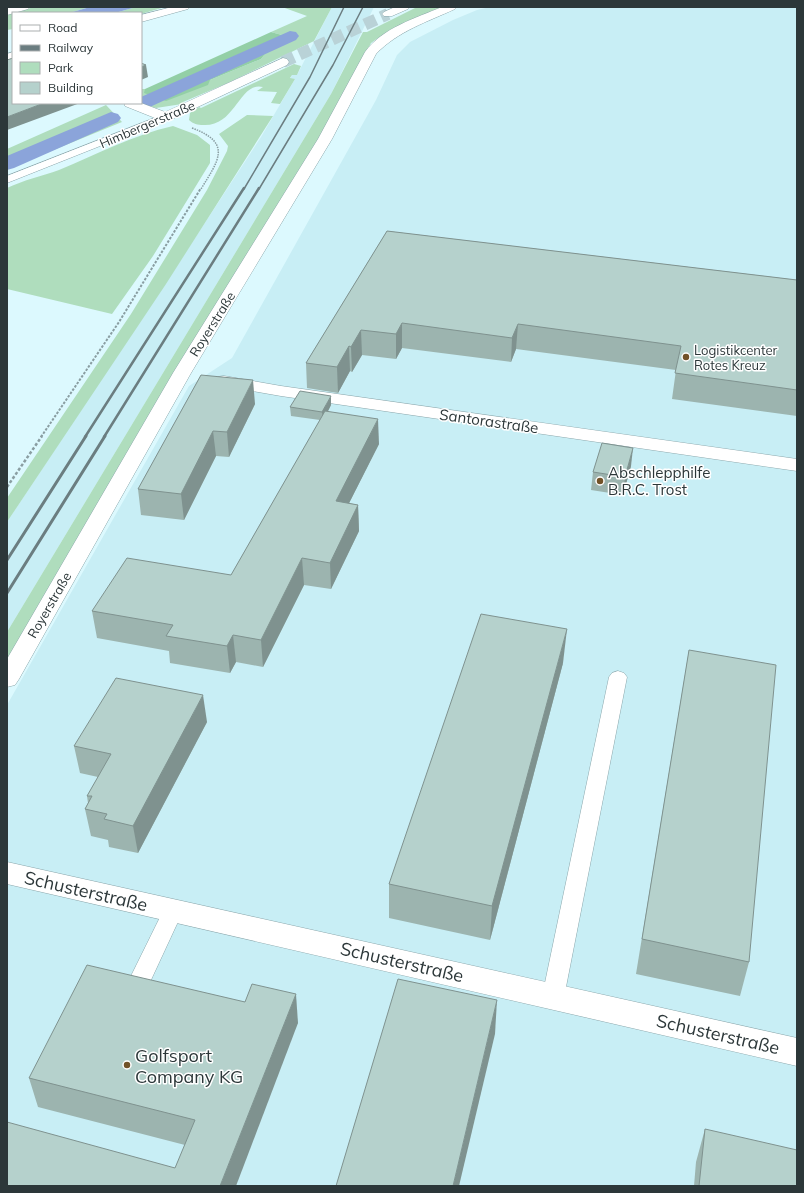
<svg xmlns="http://www.w3.org/2000/svg" width="804" height="1193" viewBox="0 0 804 1193" font-family="Mulish,sans-serif">
<rect width="100%" height="100%" fill="#dcf9fe"/>
<g fill="#c8eef5">
<polygon points="332,7 374,7 331,94 7,632 7,522 165,284 261,137 295,79 290,79 292,75 297,75"/>
<polygon points="490,7 797,7 797,1186 7,1186 7,705 189,386 232,358 376,100 397,55 410,42 453,20 477,10"/>
</g>
<g fill="#afddbd">
<polygon points="34,7 90,7 69,13 13,13 13,29 7,30 7,15"/>
<polygon points="136,7 165,7 141,14 115,13"/>
<polygon points="282,7 332,7 314,41 228,83 183,102 185,103 182,104 156,108 141,103 141,89 145,89 145,93 210,80 261,59 269,49 289,37 271,32 307,16"/>
<polygon points="417,7 444,7 378,38 371,43 332,116 7,664 7,632 331,94 363,32 367,32"/>
<path d="M294,64L301,66L297,75H292L290,78L295,79L280,104L271,103L277,92L257,91L263,87C239,81 236,127 203,125C198,125 193,124 189,120L190,113L199,107L201,108Z"/>
<polygon points="106,105 122,122 7,169 7,149"/>
<polygon points="247,115 273,116 166,284 7,522 7,498 131,314 207,190 227,151 228,146 219,134"/>
<path d="M173,126L197,135L210,145V163L153,256L112,314L7,289V188C24,180 42,176 59,170C97,154 133,135 173,126Z"/>
</g>
<polygon fill="#93cfa6" points="271,32 289,37 269,49 261,59 210,80 208,85 166,101 144,93 145,89"/>
<polygon fill="#8ba4da" points="90,7 136,7 115,13 69,13"/>
<g fill="none" stroke-linecap="round" stroke-linejoin="round">
<g fill="#8ba4da" fill-rule="evenodd">
<polygon points="290,31 296,32 299,36 296,40 152,106 145,108 138,106 136,103 141,103 141,97"/>
<polygon points="111,112 118,114 121,118 118,122 14,168 7,170 7,156"/>
</g>
<polyline stroke="#b9d2d7" stroke-width="12" stroke-dasharray="12 6" stroke-linecap="butt" points="283,62 388,14"/>
<defs>
<g id="lane">
<polygon points="165,114 170,117 168,119 7,183 7,176"/>
<polygon points="618,671 624,673 627,677 564,997 561,1003 553,1006 545,1003 542,997 609,677 612,673"/>
<polygon points="173,903 180,905 183,911 151,980 147,986 140,989 133,986 129,980 166,905"/>
</g>
<g id="street">
<polygon points="12,7 30,7 28,9 7,15 7,8"/>
<polygon points="172,7 190,7 188,9 141,22 141,15"/>
<polygon points="395,7 410,7 408,9 392,16 384,16 382,14 384,12"/>
<path d="M442,7H457L455,9C427,22 398,31 376,54L332,139L191,373L19,679L15,685L7,687V659L173,373L318,139L365,52C382,28 416,18 442,7Z"/>
<polygon points="13,52 13,60 7,62 7,54"/>
<polygon points="283,58 287,59 289,62 287,65 170,120 160,120 125,106 124,103 141,103 165,112"/>
<polygon points="224,376 281,386 797,459 797,471 281,396 218,385 215,381 218,377"/>
<polygon points="7,862 797,1038 797,1066 7,884"/>
</g>
</defs>
<use href="#lane" stroke="#8ba6ab" stroke-width="1"/>
<use href="#street" stroke="#8ba6ab" stroke-width="1"/>
<path stroke="#8a9ea2" stroke-width="1.5" stroke-dasharray="1.5 1" stroke-linecap="butt" d="M192,128C233,143 218,161 201,189"/>
<polyline stroke="#8a9ea2" stroke-width="2" stroke-dasharray="2.5 1.5" stroke-linecap="butt" points="41,437 119,322 201,188"/>
<polyline stroke="#8a9ea2" stroke-width="2.5" stroke-dasharray="3 2" stroke-linecap="butt" points="7,487 42,436"/>
<use href="#lane" fill="#fff" fill-rule="evenodd"/>
<use href="#street" fill="#fff" fill-rule="evenodd"/>
<g stroke="#6b7d80" stroke-width="1.5">
<polyline points="244,189 310,77 344,7"/>
<polyline points="259,189 333,65 363,7"/>
</g>
<g stroke="#6b7d80" stroke-width="2.5">
<polyline points="85,437 244,188"/>
<polyline points="104,437 259,188"/>
</g>
<g stroke="#6b7d80" stroke-width="3">
<polyline points="7,560 86,436"/>
<polyline points="7,593 105,436"/>
</g>
</g>
<g fill="#9cb4af">
<polygon points="387,231 797,280 797,416 672,399 676,370 516,349 511,362 402,348 396,359 362,355 352,372 350,371 338,393 307,388 306,363"/>
<polygon points="201,375 255,404 229,457 216,456 184,520 141,515 138,489"/>
<polygon points="331,405 328,411 379,444 349,503 358,505 359,531 331,589 304,585 263,667 236,662 230,673 170,663 169,651 97,638 92,611 231,575 320,420 291,416 290,407"/>
<polygon points="631,466 623,495 591,490 593,472"/>
<polygon points="689,650 749,962 740,996 636,974"/>
<polygon points="563,663 490,940 389,918 389,884"/>
<polygon points="207,722 138,853 109,847 108,840 91,836 85,809 88,803 87,796 98,777 80,773 74,746"/>
<polygon points="298,1023 175,1168 185,1145 38,1107 29,1078"/>
<polygon points="705,1129 797,1186 694,1186 696,1162"/>
</g>
<g fill="#7f928f">
<polygon points="146,65 148,77 141,80 141,67"/>
<polygon points="44,103 80,103 7,130 7,117"/>
<polygon points="402,323 402,348 396,359 396,334"/>
<polygon points="518,324 516,349 511,362 512,338"/>
<polygon points="361,330 362,355 352,372 351,347"/>
<polygon points="349,346 350,371 338,393 337,367"/>
<polygon points="253,380 255,404 229,457 227,432"/>
<polygon points="331,396 331,405 323,421 322,412"/>
<polygon points="378,419 379,444 337,527 336,501"/>
<polygon points="213,431 216,456 184,520 181,494"/>
<polygon points="633,448 631,466 623,495 625,477"/>
<polygon points="358,505 359,531 331,589 330,563"/>
<polygon points="302,558 304,585 263,667 261,640"/>
<polygon points="567,629 563,663 490,940 492,906"/>
<polygon points="233,635 236,662 230,673 227,646"/>
<polygon points="203,695 207,722 138,853 133,826"/>
<polygon points="296,994 298,1023 236,1186 220,1186"/>
<polygon points="497,1000 495,1034 459,1186 453,1186"/>
</g>
<g fill="#b5d1cc" stroke="#7f928f">
<polygon points="13,58 13,103 44,103 7,117 7,60"/>
<polygon points="141,63 146,65 141,67"/>
<polygon points="387,231 797,280 797,390 675,373 681,346 518,324 512,338 402,323 396,334 361,330 351,347 349,346 337,367 306,363"/>
<polygon points="201,375 253,380 227,432 213,431 181,494 138,489"/>
<polygon points="300,391 331,396 322,412 290,407"/>
<polygon points="325,411 378,419 336,501 358,505 330,563 302,558 261,640 233,635 227,646 166,636 173,625 92,611 127,558 231,575"/>
<polygon points="602,443 633,448 625,477 593,472"/>
<polygon points="481,614 567,629 492,906 389,884"/>
<polygon points="689,650 776,665 749,962 642,939"/>
<polygon points="116,678 203,695 133,826 104,819 107,814 85,809 92,796 87,796 111,754 74,746"/>
<polygon points="87,965 245,1002 252,984 296,994 220,1186 7,1186 7,1122 175,1168 195,1120 29,1078"/>
<polygon points="398,979 497,1000 453,1186 336,1186"/>
<polygon points="705,1129 797,1150 797,1186 699,1186"/>
</g>
<g fill="#725228" stroke="#fff" stroke-width="1.5">
<circle cx="686" cy="357" r="4"/>
<circle cx="600" cy="481" r="4"/>
<circle cx="127" cy="1065" r="4"/>
</g>
<g text-anchor="middle" dominant-baseline="central" stroke-width="3" stroke-linejoin="round" paint-order="stroke">
<g font-size="13" fill="#2c3739" stroke="#fff">
<text transform="translate(147 124) rotate(-23)">Himbergerstraße</text>
<text transform="translate(212 324) rotate(-58)">Royerstraße</text>
<text transform="translate(49 605) rotate(-60)">Royerstraße</text>
</g>
<g font-size="13" fill="#2c3739" stroke="#fff" text-anchor="start">
<text x="694" y="350">Logistikcenter<tspan x="694" dy="15">Rotes Kreuz</tspan></text>
</g>
<g font-size="15" fill="#2c3739" stroke="#fff">
<text transform="translate(489 421) rotate(8)">Santorastraße</text>
</g>
<g font-size="15" fill="#2c3739" stroke="#fff" text-anchor="start">
<text x="608" y="472">Abschlepphilfe<tspan x="608" dy="17">B.R.C. Trost</tspan></text>
</g>
<g font-size="18" fill="#2c3739" stroke="#fff">
<text transform="translate(86 891) rotate(13)">Schusterstraße</text>
<text transform="translate(402 962) rotate(13)">Schusterstraße</text>
<text transform="translate(718 1034) rotate(13)">Schusterstraße</text>
</g>
<g font-size="18" fill="#2c3739" stroke="#fff" text-anchor="start">
<text x="135" y="1055">Golfsport<tspan x="135" dy="21">Company KG</tspan></text>
</g>
</g>
<rect width="804" height="1193" fill="none" stroke="#2c3739" stroke-width="16"/>
<rect x="12" y="12" width="130" height="92" fill="#ffffff" stroke="#abafb0"/>
<rect x="20" y="25" width="20" height="6" fill="#ffffff" stroke="#abafb0"/>
<text x="48" y="32" font-size="12" fill="#2c3739">Road</text>
<rect x="20" y="45" width="20" height="6" fill="#6b7d80" stroke="#abafb0"/>
<text x="48" y="52" font-size="12" fill="#2c3739">Railway</text>
<rect x="20" y="62" width="20" height="12" fill="#afddbd" stroke="#abafb0"/>
<text x="48" y="72" font-size="12" fill="#2c3739">Park</text>
<rect x="20" y="82" width="20" height="12" fill="#b5d1cc" stroke="#abafb0"/>
<text x="48" y="92" font-size="12" fill="#2c3739">Building</text>
</svg>
